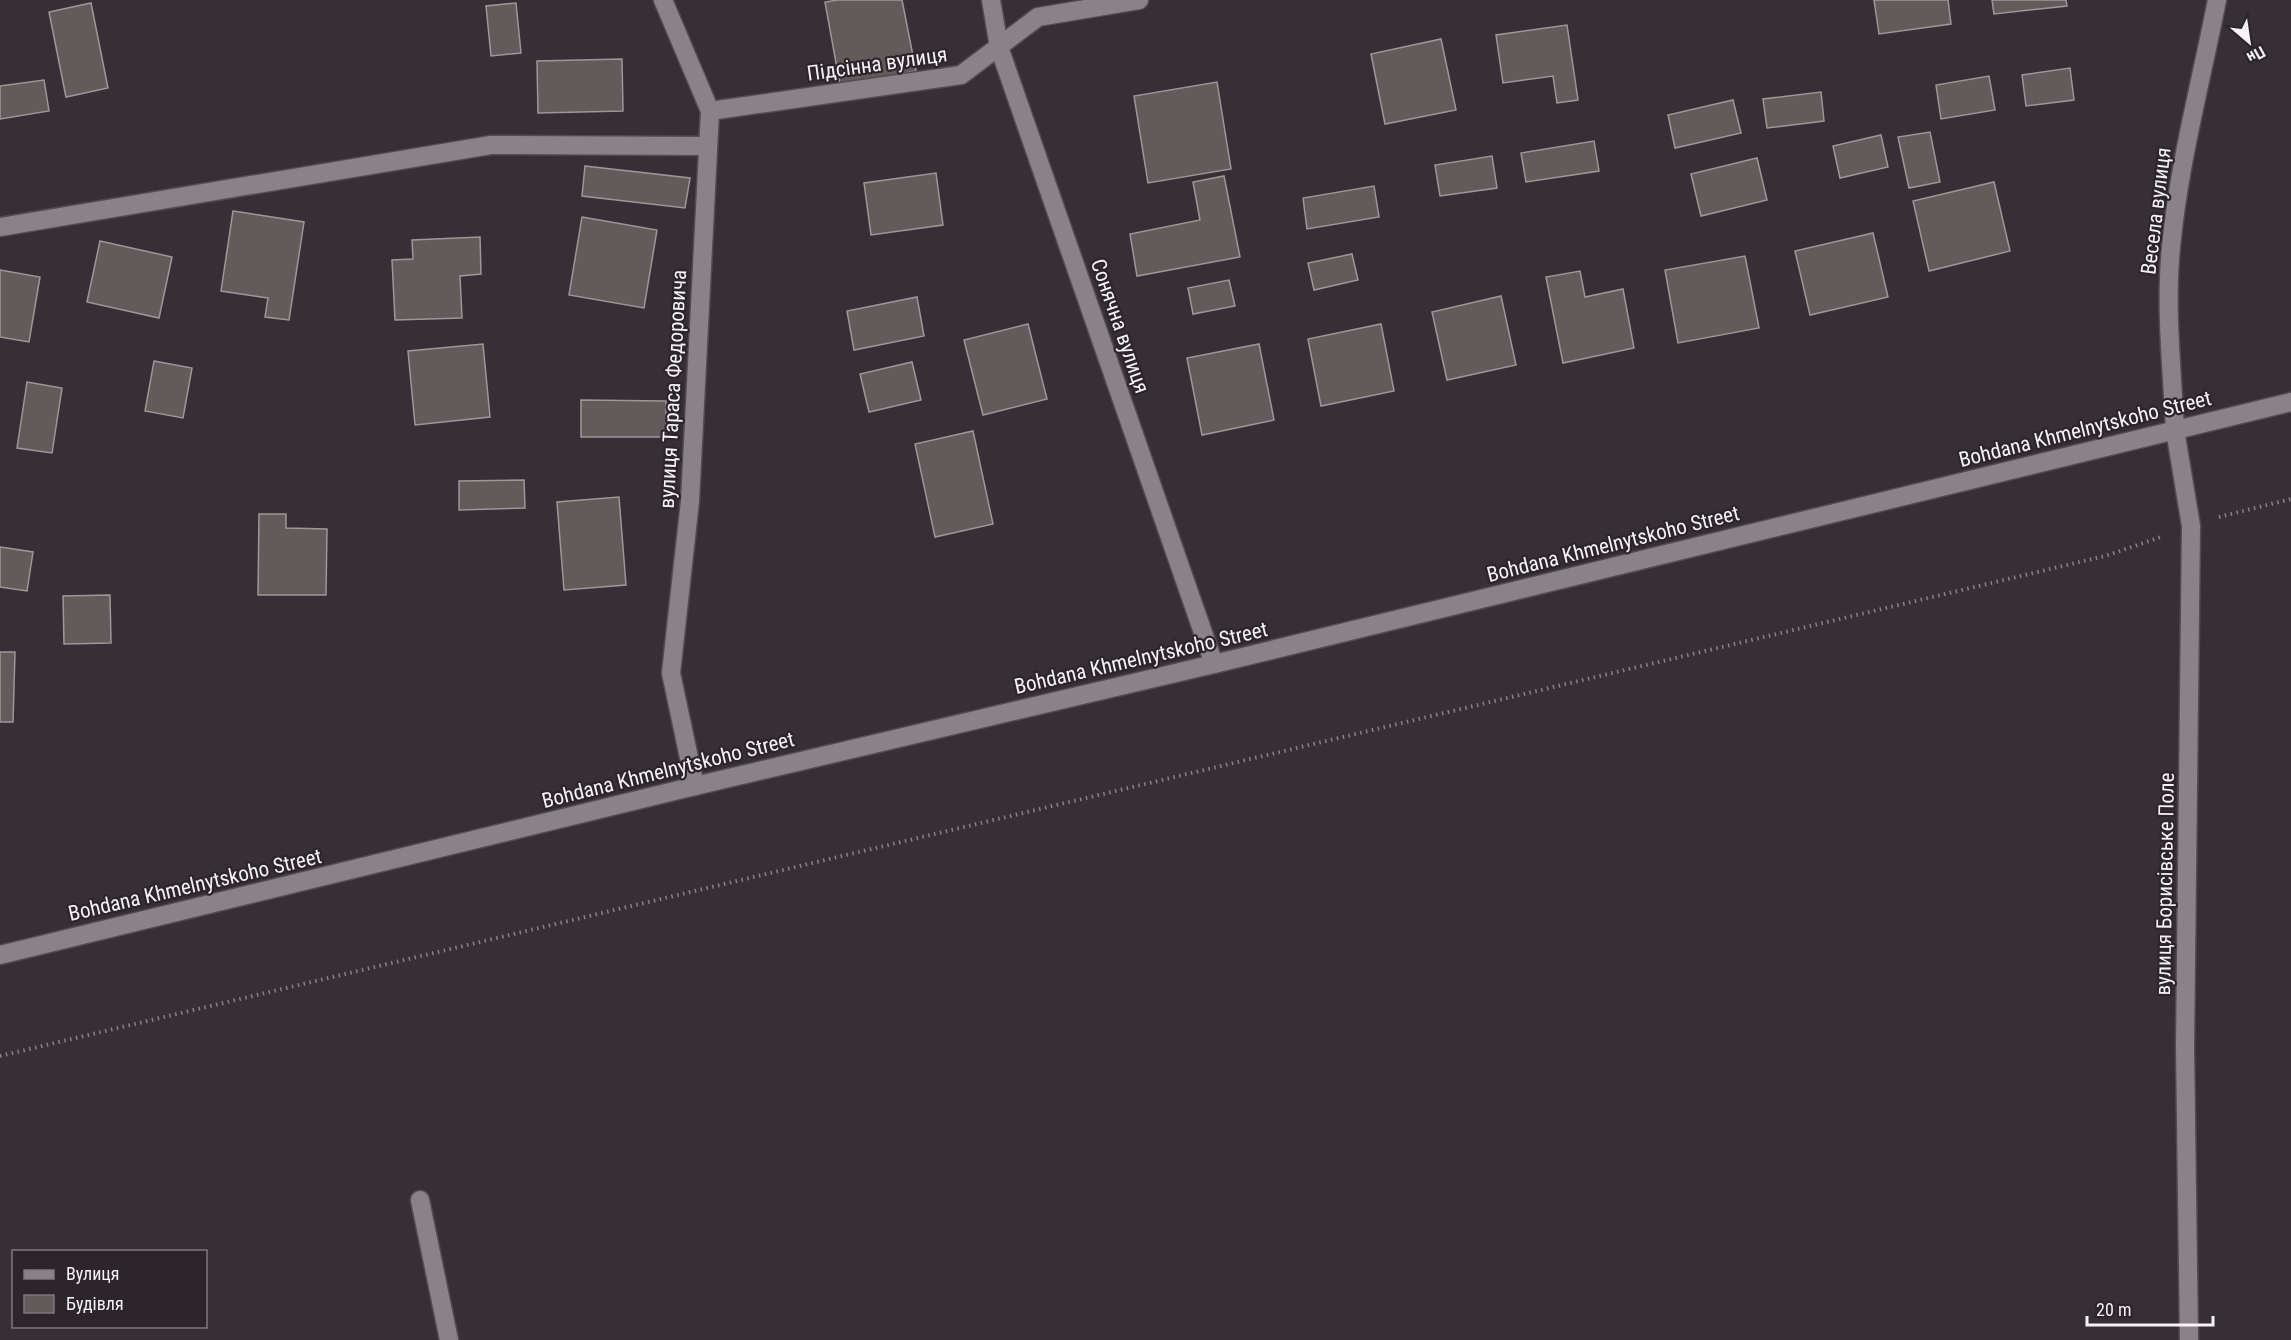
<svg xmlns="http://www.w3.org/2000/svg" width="2291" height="1340" viewBox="0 0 2291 1340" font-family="'Roboto Condensed',sans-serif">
<rect width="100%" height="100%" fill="#363036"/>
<g fill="#635a5c" stroke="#a09698" stroke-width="1.5">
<polygon points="838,0 902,0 916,71 840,85 825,2"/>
<polygon points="1874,0 1948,0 1951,24 1879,34"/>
<polygon points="1992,0 2066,0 2067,6 1994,14"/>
<polygon points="91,3 108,88 66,97 49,12"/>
<polygon points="516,3 521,53 491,56 486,6"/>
<polygon points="1567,25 1578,100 1557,103 1553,76 1503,83 1496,35"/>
<polygon points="1441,39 1456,110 1385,124 1371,54"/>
<polygon points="622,59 623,111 538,113 537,61"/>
<polygon points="2070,68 2074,100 2026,106 2022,75"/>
<polygon points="1989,76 1995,110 1941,119 1936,85"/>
<polygon points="44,80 49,111 0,119 0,86"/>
<polygon points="1217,82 1231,169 1148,183 1134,96"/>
<polygon points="1821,92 1824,121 1767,128 1763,99"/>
<polygon points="1733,100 1741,133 1675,148 1668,115"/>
<polygon points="1930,132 1940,182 1909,188 1898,137"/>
<polygon points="1881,135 1888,167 1840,178 1833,146"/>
<polygon points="1594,141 1599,171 1526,182 1521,153"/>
<polygon points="1492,156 1497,188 1440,196 1435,165"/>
<polygon points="1757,158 1767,200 1701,216 1691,174"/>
<polygon points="585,166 690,178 685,208 582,196"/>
<polygon points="936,173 943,225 871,235 864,183"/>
<polygon points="1224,176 1240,257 1137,276 1130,234 1200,220 1193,182"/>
<polygon points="1994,182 2010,251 1929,271 1913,201"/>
<polygon points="1374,186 1379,217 1307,229 1303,198"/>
<polygon points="233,211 304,222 289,320 265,317 268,298 221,291"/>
<polygon points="582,217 657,230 644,308 569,295"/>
<polygon points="1873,233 1888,297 1810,315 1795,251"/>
<polygon points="480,237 481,274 460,276 462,318 395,320 392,260 413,259 412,240"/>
<polygon points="100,241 172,257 159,318 87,302"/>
<polygon points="1352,254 1358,280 1314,290 1308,263"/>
<polygon points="1745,256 1759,328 1678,343 1665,270"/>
<polygon points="0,270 40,277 29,342 0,337"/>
<polygon points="1580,271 1585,297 1623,289 1634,348 1563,363 1546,277"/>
<polygon points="1229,280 1235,306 1193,314 1188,288"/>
<polygon points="1501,296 1516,365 1447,380 1432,312"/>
<polygon points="917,297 924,336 854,350 847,311"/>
<polygon points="1028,324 1047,399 983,415 964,340"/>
<polygon points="1381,324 1394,391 1321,406 1308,339"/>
<polygon points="483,344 490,417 415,425 408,351"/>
<polygon points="1259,344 1274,420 1202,435 1187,358"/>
<polygon points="154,361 192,368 183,418 145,411"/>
<polygon points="912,362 921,400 869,412 860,374"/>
<polygon points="27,382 62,388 52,453 17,448"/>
<polygon points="581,400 666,401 666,437 581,437"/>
<polygon points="973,431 993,524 935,537 915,444"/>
<polygon points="524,480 525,508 459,510 459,481"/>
<polygon points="619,497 626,585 564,590 557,502"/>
<polygon points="259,514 286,514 286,528 327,529 326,595 258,595"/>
<polygon points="0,547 33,552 27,591 0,587"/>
<polygon points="110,595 111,643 64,644 63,596"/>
<polygon points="0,652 15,652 13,722 0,722"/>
</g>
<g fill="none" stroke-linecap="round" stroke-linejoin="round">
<defs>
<polyline id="service" points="0,227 491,145 708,146"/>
<g id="minor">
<polyline points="663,0 710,111 690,501 671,673 695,786"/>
<polyline points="991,0 999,47 1214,664"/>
<polyline points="710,111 961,75 1038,17 1139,0"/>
<path d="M2175,430C2172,369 2165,308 2171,247C2179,163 2201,82 2217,0"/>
<polyline points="420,1200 449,1340"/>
</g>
<polyline id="tertiary" points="2175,430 2191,526 2185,1047 2189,1340"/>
<polyline id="secondary" points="0,955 695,786 1214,664 2291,402"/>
</defs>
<use href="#service" stroke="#524c51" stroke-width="21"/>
<use href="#minor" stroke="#524c51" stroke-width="21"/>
<use href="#tertiary" stroke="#524c51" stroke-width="21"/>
<use href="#secondary" stroke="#524c51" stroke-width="21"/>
<g stroke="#888287" stroke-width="4" stroke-dasharray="1.5 4.5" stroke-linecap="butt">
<polyline points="2219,517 2291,499"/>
<polyline points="0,1056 2105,556 2161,537"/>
</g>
<use href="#service" stroke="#8a8289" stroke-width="18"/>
<use href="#minor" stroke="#8a8289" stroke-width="18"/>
<use href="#tertiary" stroke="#8a8289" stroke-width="18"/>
<use href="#secondary" stroke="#8a8289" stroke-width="18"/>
</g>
<g text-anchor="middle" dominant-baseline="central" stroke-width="4.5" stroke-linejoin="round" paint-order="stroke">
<g font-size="21" fill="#f6f2f5" stroke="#2c262c">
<text transform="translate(877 64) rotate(-8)">Підсінна вулиця</text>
<text transform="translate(2156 211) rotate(-83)">Весела вулиця</text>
<text transform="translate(1120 326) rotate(71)">Сонячна вулиця</text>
<text transform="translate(673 389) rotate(-87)">вулиця Тараса Федоровича</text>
<text transform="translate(2085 429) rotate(-14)">Bohdana Khmelnytskoho Street</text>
<text transform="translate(1613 544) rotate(-14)">Bohdana Khmelnytskoho Street</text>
<text transform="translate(1141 658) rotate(-13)">Bohdana Khmelnytskoho Street</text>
<text transform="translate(668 770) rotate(-14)">Bohdana Khmelnytskoho Street</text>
<text transform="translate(2165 884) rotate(-89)">вулиця Борисівське Поле</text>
<text transform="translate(195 885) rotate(-13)">Bohdana Khmelnytskoho Street</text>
</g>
</g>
<rect x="12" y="1250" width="195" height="78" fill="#2c262c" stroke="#7d787c" stroke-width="1.5"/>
<rect x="24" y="1270" width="30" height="9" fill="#8a8289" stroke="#7d787c" stroke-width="1.5"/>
<text x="66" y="1280" font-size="18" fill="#f6f2f5">Вулиця</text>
<rect x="24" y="1295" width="30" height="18" fill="#635a5c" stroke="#7d787c" stroke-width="1.5"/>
<text x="66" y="1310" font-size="18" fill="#f6f2f5">Будівля</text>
<g transform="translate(2249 42) rotate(151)" stroke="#2c262c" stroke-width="4.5" paint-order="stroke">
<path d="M0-4.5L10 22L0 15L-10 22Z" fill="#f6f2f5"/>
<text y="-9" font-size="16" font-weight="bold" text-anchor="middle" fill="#f6f2f5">Пн</text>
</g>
<path d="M2087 1316v9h126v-9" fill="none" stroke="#f6f2f5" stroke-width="3"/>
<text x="2096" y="1316" font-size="18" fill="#f6f2f5" stroke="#2c262c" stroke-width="4.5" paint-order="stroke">20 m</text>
</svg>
